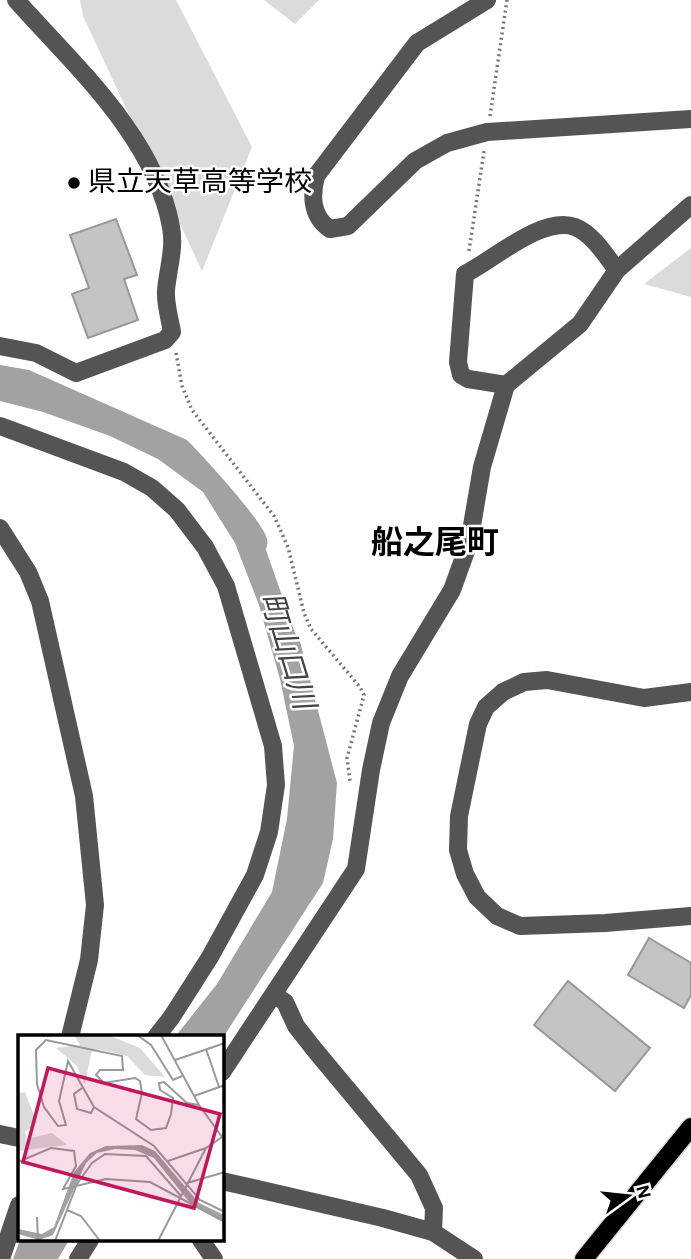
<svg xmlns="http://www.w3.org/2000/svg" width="691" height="1259" viewBox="0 0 691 1259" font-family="'Alegreya Sans','Noto Sans JP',sans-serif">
<rect width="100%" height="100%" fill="#fff"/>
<g fill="#dbdbdb">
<polygon points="80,0 176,0 252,147 202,271 83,16"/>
<polygon points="264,0 319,0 295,24"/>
<polygon points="691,248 691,297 644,284"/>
</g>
<g fill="#a2a2a2">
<path d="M0,365L29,370L187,440C202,455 263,521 267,539C268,542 267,546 266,550L295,633L299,638L337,783L333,839L323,883L222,1039V1037H175L217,984L272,892L287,819L294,746L280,679L259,605L235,543L203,492L158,459L110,436L43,412L0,401Z"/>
<polygon points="20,1240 69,1240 58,1259 13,1259"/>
</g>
<g fill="#c4c4c4" stroke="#989898" stroke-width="2">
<polygon points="116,219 137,275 124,279 138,320 88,338 72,294 89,288 70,235"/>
<polygon points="649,938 691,963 691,995 684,1008 628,975"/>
<polygon points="568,981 650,1048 615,1091 534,1025"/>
</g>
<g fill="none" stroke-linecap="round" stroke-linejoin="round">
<defs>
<polyline id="major" points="584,1259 691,1127"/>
</defs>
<use href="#major" stroke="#dbdbdb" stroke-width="21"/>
<g stroke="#767676" stroke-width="3.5" stroke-dasharray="2 3.5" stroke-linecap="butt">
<polyline points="490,116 507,0"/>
<polyline points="469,251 484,151"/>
<polyline points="176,353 182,386 192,410 274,516 288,547 304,613 311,629 360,687 364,695 347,758 350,781"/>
</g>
<g stroke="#545454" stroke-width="18">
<path d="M487,0L417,43L316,176C311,196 311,216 330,229L348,226L415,161L447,143L487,132L691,119"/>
<path d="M0,346L36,353L76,373L165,340L172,332C170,319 165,304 166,290C168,269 175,248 171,227C155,137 74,65 16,0"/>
<path d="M506,385L468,379L461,375L458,362L465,274C493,260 543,215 575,227C593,234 606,256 617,270"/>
<polyline points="0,426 124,472 152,488 177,510 205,547 226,586 273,746 276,785 269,832 255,875 210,957 171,1018 156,1037"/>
<polyline points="0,528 28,572 40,601 84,796 95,905 89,960 70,1037"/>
<polyline points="691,692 644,698 547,680 524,682 503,692 486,707 478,724 459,816 458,850 465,874 477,897 497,916 520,926 605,923 691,916"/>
<polyline points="274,995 285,1002 296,1026 314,1049 419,1175 434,1208 433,1232"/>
<polyline points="222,1072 356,869 371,770 381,723 400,676 452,590 469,543 482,467 506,385 580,324 617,270 691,205"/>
<polyline points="0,1134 19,1138"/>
<polyline points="222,1181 383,1218 433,1232 474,1259"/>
<polyline points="201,1240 214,1259"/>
<polyline points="1,1259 19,1205"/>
<polyline points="78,1259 90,1240"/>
</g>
<use href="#major" stroke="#000" stroke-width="18"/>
</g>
<circle fill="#000" stroke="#fff" stroke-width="2.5" cx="74" cy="183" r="7"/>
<g text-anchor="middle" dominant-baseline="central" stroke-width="5" stroke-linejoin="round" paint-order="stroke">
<g font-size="28" fill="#000" stroke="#fff" text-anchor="start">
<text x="88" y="183">県立天草高等学校</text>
</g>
<g font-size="30" font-style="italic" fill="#434343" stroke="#fff">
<text transform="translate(287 651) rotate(73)">町山口川</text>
</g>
<g font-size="32" font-weight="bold" fill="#000" stroke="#fff">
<text x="435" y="543">船之尾町</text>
</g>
</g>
<g transform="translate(18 1035)">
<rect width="206" height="206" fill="#fff"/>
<path d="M56,0H90L122,13L147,42L127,40L109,21L80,14L73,18L67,50L59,31L38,13L62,10ZM7,57L19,88L7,97L9,104L34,98L49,110L0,116V58Z" fill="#dbdbdb"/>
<path d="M124,110L137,116L181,168L206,180V186L172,168L136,123L117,115L97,114L79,118L68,128L35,200L21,205L0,199V194L24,199L36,192L56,137L72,118L88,111Z" fill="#a2a2a2"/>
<path fill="none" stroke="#999" stroke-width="2" d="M119,0L133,10L155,45L164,41M143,0L181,70L207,106M188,14L201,52M157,25L207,8M64,53L56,59L59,74L73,78L76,72M176,61L207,50M181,70L169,68L146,47L141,48L142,55L155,63L153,79L148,93L133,95L118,84L124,58L122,46L117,43L86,48L78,40L82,35H105L104,21L28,5L18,15L19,49L26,72L40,91L48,90L41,66L50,26L76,72L136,111L182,165L207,177M150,126L188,113M0,127L33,113L56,116L58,131L45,154L88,144L132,147L207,187M169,148L207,137M49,175L63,181L82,206M19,182L20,206M37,206L59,149L74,128L87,119L128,121L163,161M140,206L188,113L207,100"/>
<path fill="#c2185b" fill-opacity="0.15" stroke="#c2185b" stroke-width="3.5" d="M30,33L202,79L176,173L5,127Z"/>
<rect width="206" height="206" fill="none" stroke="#000" stroke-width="3.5"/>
</g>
<g transform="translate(628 1196) rotate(75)" stroke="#ffffff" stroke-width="5" paint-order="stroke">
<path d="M0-5L12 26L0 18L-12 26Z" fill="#000000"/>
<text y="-10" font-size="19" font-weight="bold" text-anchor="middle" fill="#000000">N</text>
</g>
</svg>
